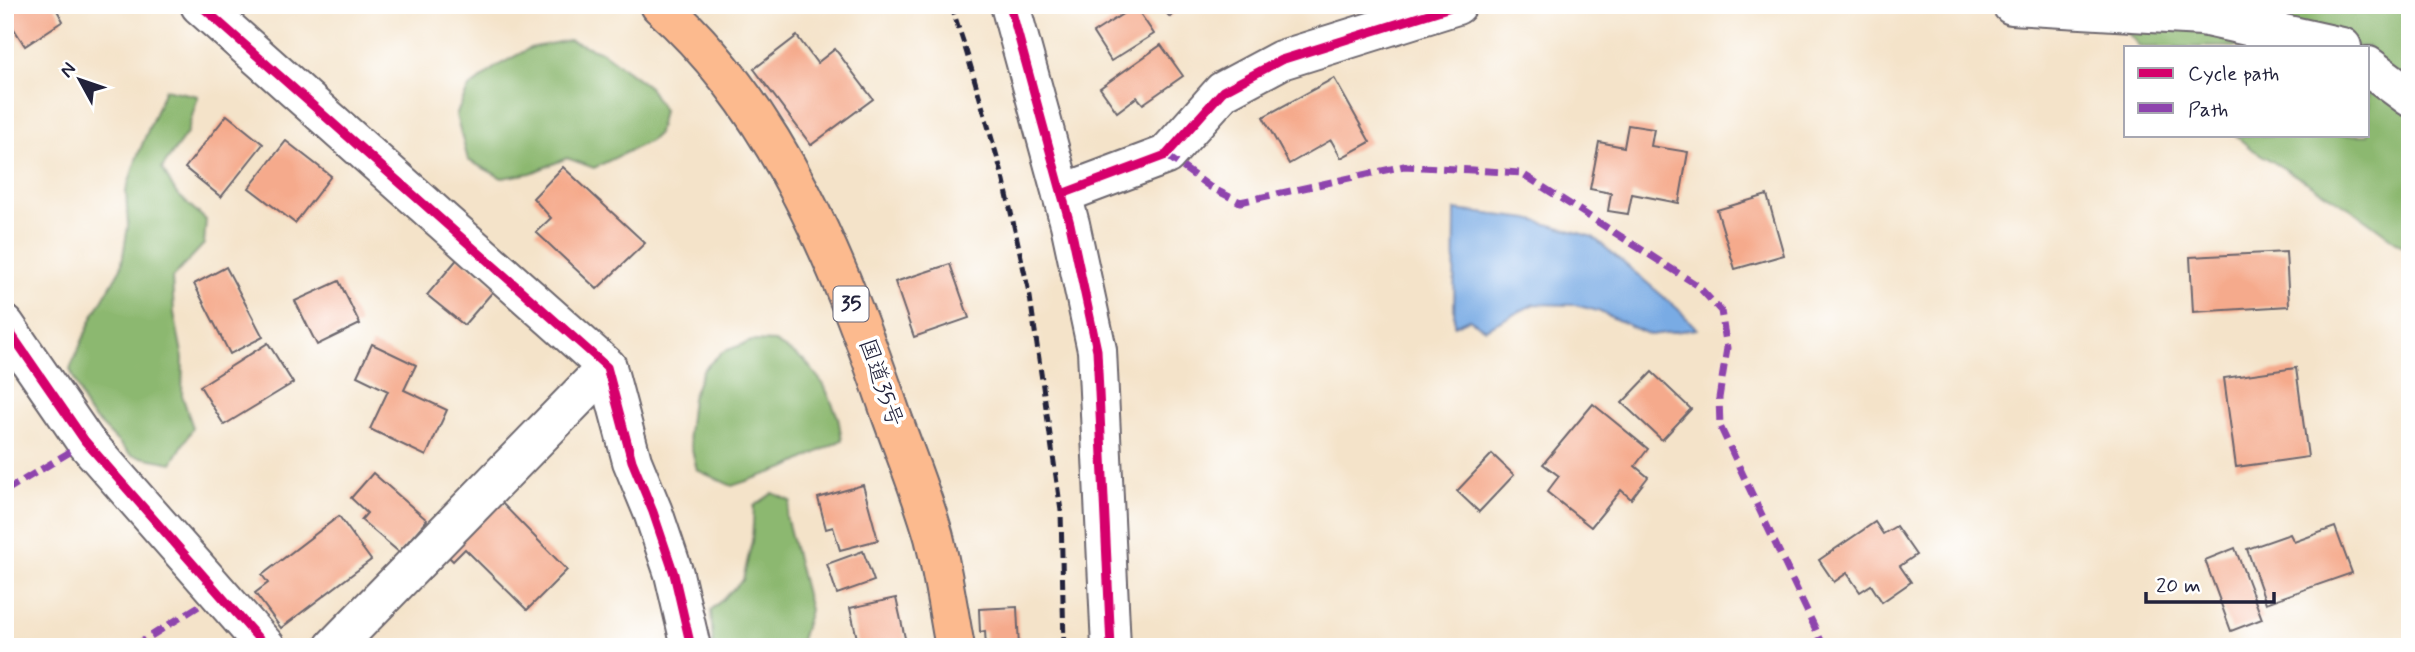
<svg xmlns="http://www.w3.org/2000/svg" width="2415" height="652" viewBox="0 0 2415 652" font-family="Mynerve,'Klee One',sans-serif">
<rect width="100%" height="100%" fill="#fff"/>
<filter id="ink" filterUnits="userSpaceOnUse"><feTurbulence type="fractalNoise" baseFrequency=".0143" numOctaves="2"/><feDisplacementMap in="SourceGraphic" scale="14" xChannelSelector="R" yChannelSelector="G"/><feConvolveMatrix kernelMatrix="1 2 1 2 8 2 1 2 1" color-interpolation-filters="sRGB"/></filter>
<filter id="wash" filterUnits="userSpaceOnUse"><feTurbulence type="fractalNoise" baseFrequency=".00686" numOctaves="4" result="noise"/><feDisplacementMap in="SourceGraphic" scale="28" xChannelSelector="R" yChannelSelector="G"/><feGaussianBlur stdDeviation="1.57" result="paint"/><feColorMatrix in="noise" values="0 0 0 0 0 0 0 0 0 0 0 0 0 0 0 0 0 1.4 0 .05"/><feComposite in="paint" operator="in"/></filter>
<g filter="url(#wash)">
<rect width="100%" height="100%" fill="#f4e3c9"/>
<g fill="#8cb870" stroke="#576d56" stroke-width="2">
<polygon points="2104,5 2410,5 2410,252 2351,209 2250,148 2235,135 2368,135 2368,47 2140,47"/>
<polygon points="569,40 602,52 649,87 663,110 658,133 650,141 594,168 567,158 531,173 502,178 468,160 456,115 468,89 497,66 530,48"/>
<polygon points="165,89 198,96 187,133 162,168 176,193 206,220 204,244 172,278 174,313 183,358 182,395 193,428 172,463 131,455 87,411 70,369 93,316 121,268 128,226 126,191 137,157"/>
<polygon points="752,341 775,342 805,361 824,385 838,417 842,440 788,467 732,486 697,470 688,434 692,398 703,370 722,352"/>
<polygon points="773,493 791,501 786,516 810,610 799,647 713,647 711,610 743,580 752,541 754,506"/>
</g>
<polygon fill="#79abe4" stroke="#4e6690" stroke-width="2" points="1455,210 1529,219 1593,237 1678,309 1697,329 1650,335 1598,311 1575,305 1534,304 1485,329 1469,319 1454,326"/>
<g id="blocks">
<g fill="#f5aa8c">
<polygon points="5,5 54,5 63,21 25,46 5,15"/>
<polygon points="1159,5 1181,5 1170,17"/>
<polygon points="1135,6 1154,34 1111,61 1093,33"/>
<polygon points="797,36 817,63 835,49 873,99 811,145 754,69"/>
<polygon points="1161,45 1183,76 1143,104 1137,97 1117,112 1100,88"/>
<polygon points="1334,78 1370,142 1341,158 1331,140 1289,164 1263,117"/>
<polygon points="227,115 263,144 221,197 185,168"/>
<polygon points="1628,125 1654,129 1651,146 1688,152 1679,203 1632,194 1628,214 1608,211 1611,193 1590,189 1599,142 1624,147"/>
<polygon points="286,141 331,176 295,223 249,188"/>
<polygon points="563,167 645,243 597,289 536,232 551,218 533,198"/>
<polygon points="1767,195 1784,255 1735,269 1717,210"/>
<polygon points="2286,252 2289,306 2193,312 2190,257"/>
<polygon points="459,257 496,288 464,325 427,295"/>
<polygon points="950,264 969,318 914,337 895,282"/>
<polygon points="226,267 263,337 230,354 194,284"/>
<polygon points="339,281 360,324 317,345 295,301"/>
<polygon points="268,343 293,383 224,425 200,386"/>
<polygon points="372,344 416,365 404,390 447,410 426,456 370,429 388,391 357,376"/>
<polygon points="2296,368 2308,457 2236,467 2224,378"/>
<polygon points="1652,372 1691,409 1662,440 1622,403"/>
<polygon points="1593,404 1648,449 1635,466 1648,477 1631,499 1621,490 1591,527 1547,492 1559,476 1543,464"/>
<polygon points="1492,454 1514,475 1479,512 1457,491"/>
<polygon points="373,473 427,520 399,552 361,520 367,513 351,498"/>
<polygon points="863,485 878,540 840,550 833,527 826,529 818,498"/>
<polygon points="496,497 567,570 527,610 465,549 453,561 442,550"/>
<polygon points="339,516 371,560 281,628 255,593 268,583 262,575"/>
<polygon points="1875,522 1883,534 1896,526 1916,555 1900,566 1911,582 1882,602 1871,585 1860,592 1847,573 1834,582 1819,560"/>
<polygon points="2335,527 2352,573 2266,603 2247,549 2290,534 2294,542"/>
<polygon points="2235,548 2262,619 2231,631 2205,560"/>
<polygon points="863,551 874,581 837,594 827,564"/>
<polygon points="896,598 907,647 859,647 850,608"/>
<polygon points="1017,607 1019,647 986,647 985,631 980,632 979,609"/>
</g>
</g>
</g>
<g filter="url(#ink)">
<use href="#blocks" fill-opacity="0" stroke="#6c666d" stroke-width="2"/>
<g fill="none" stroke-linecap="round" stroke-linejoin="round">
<defs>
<g id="minor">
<polyline points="200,5 607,367 632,461 653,512 674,574 691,647"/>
<polyline points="1010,5 1070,224 1097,350 1111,647"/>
<polyline points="2012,5 2202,16 2342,47"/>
<polyline points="2368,66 2410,97"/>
<polyline points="1062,194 1166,155 1223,91 1281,60 1457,5"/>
<polyline points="5,325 85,441 266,647"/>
<polyline points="334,647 607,367"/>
</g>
<path id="trunk" d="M660,5C779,110 842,270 892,417C906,456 923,497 934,537C943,573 948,610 955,647"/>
</defs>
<use href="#minor" stroke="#6c666d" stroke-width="42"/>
<use href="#trunk" stroke="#6c666d" stroke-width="42"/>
<use href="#minor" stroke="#fff" stroke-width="38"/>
<use href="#trunk" stroke="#fcba8e" stroke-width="38"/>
<polyline stroke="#22223b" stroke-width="5" stroke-dasharray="10 5" stroke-linecap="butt" points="951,5 965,47 1003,177 1030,297 1061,511 1064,647"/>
<g stroke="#8e44ad" stroke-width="7" stroke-dasharray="14 7" stroke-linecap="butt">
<polyline points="1166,155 1210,187 1240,202 1404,166 1521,173 1697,285 1721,311 1727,348 1719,398 1720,426 1824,647"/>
<polyline points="5,491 70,452"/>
<polyline points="133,647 199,606"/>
</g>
<defs>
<g id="cycleway">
<polyline points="200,5 607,367 632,461 653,512 674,574 691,647"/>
<polyline points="1010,5 1070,224 1097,350 1111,647"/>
<polyline points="1062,194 1166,155 1223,91 1281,60 1457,5"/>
<polyline points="5,325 85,441 266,647"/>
</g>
</defs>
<use href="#cycleway" stroke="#fff" stroke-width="13"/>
<use href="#cycleway" stroke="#d6006c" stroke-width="9"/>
</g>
</g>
<g text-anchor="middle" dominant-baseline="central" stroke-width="7" stroke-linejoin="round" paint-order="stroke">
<rect fill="#fff" stroke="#646476" stroke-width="2" x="833.5" y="286.5" width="35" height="35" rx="5"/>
<g font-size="21" font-weight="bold" fill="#22223b">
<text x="851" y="304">35</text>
</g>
<g font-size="23" fill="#22223b" stroke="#fff">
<text transform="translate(880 383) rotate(71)">国道35号</text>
</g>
</g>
<rect width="2415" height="652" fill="none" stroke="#fff" stroke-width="28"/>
<rect x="2124" y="46" width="245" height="91" fill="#ffffff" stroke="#a7a7b1" stroke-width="2"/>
<rect x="2138" y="68" width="35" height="10" fill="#d6006c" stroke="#a7a7b1" stroke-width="2"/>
<text x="2188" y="80" font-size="21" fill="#22223b">Cycle path</text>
<rect x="2138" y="103" width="35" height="10" fill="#8e44ad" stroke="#a7a7b1" stroke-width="2"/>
<text x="2188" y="116" font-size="21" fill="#22223b">Path</text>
<g transform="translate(80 80) rotate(310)" stroke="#ffffff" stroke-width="5" paint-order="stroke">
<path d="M0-5L12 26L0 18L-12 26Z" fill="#22223b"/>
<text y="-10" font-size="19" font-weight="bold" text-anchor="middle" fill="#22223b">N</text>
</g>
<path d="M2146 592v10h128v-10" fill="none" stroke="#22223b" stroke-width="3.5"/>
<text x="2156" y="592" font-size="21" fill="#22223b" stroke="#ffffff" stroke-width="5" paint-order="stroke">20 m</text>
</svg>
